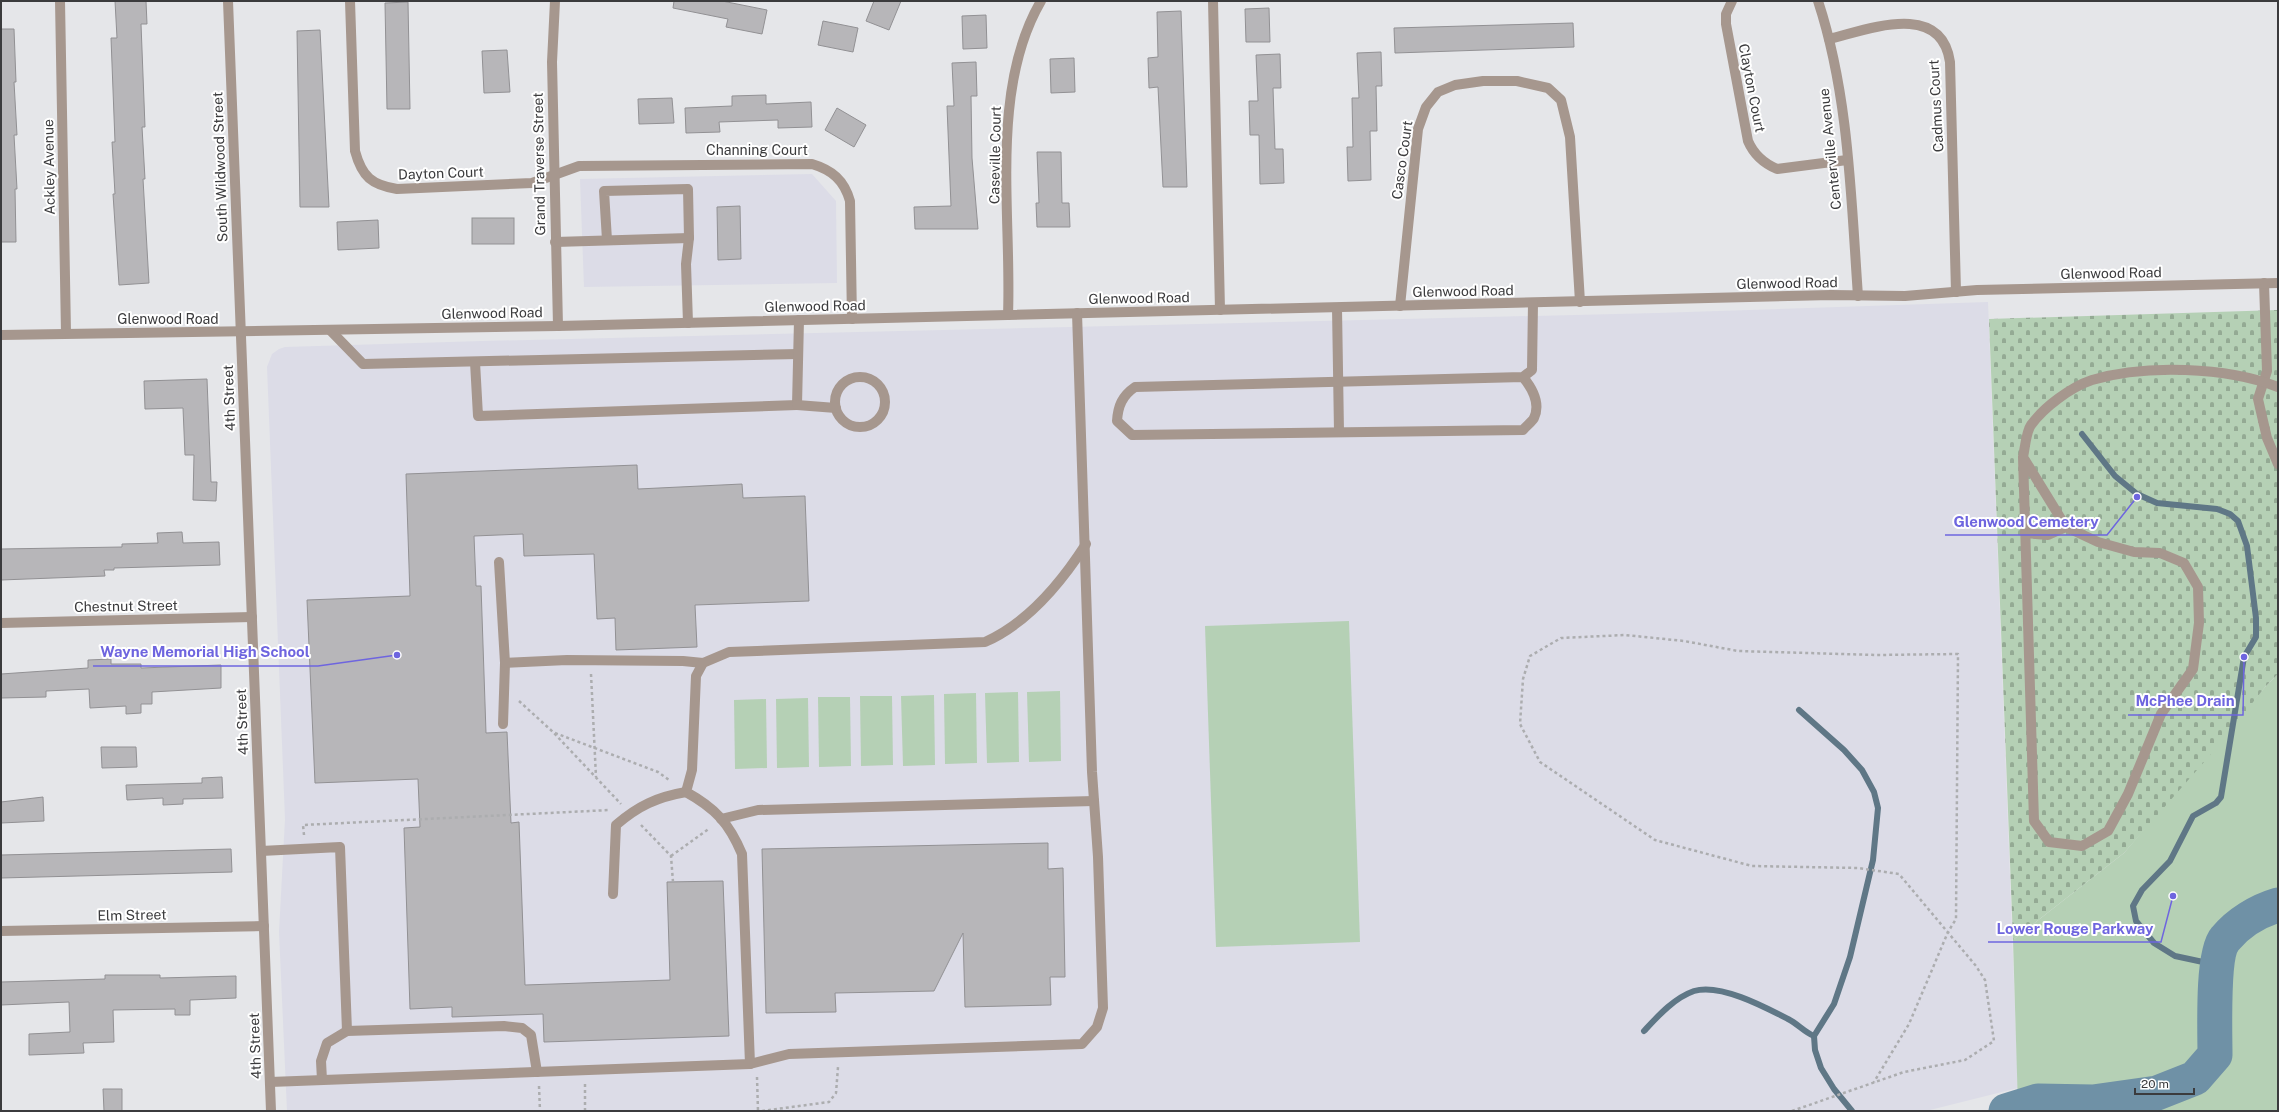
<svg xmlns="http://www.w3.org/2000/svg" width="2279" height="1112" viewBox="0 0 2279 1112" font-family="'Public Sans',sans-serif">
<defs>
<pattern id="cemetery-stones" width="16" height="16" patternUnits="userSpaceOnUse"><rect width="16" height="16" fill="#b5d0b5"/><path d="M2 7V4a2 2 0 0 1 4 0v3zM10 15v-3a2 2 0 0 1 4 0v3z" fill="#94aa94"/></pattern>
</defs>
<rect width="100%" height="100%" fill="#e5e6e9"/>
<g fill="#dcdce7">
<polygon points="812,174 836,201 837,283 584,287 580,179"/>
<polygon points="1988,302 2018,1088 1926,1111 287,1111 279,932 285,819 267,367 272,354 279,349 285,347 482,341 1657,313"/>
</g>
<g fill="#b5d0b5">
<polygon points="1349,621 1360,942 1216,947 1205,626"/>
<polygon points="2278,674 2278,1111 2006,1111 2018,1107 2013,940 2124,853 2266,686"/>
<polygon points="1060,691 1061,761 1029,762 1027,692"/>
<polygon points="1018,692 1019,762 987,763 985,693"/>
<polygon points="976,693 977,763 945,764 944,694"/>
<polygon points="934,695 935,765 903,766 901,696"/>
<polygon points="860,696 892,696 893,765 861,766"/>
<polygon points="818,697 850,697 851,766 819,767"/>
<polygon points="808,698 809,767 777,768 776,699"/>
<polygon points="766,699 767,768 735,769 734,700"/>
</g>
<polygon fill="url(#cemetery-stones)" points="2278,310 2278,674 2266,686 2212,753 2124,853 2013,940 1989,319"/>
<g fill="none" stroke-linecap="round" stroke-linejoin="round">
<g stroke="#5f7786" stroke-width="6">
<polyline points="2082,434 2115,476 2137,494 2157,503 2217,509 2230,514 2238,521 2247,546 2256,618 2256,637 2244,657 2221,797 2216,803 2193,816 2170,861 2142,890 2133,906 2136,921 2154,943 2175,956 2217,965"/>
<polyline points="1799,710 1844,750 1862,770 1874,792 1878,808 1873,860 1850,957 1834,1004 1814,1036 1815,1050 1821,1068 1834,1089 1852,1111"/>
<path d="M1644,1031C1658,1016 1674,998 1694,991C1720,983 1765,1007 1788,1019C1798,1024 1804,1032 1814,1036"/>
</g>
<path stroke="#6f91a6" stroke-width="35" d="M2006,1111L2038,1101L2093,1102L2157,1093L2195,1078L2215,1055C2215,1033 2212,954 2225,939C2238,923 2258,911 2278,905"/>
</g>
<g fill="#b7b6b9" stroke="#929194">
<polygon points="115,1 146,1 147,24 141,24 145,127 142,127 145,179 143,179 149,283 119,285 113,194 115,194 112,142 115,142 111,38 117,38"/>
<polygon points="674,1 722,1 767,10 762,34 726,27 728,19 673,8"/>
<polygon points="874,1 901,1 889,30 866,21"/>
<polygon points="408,2 410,109 387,109 385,3"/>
<polygon points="1269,8 1270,42 1246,42 1245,9"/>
<polygon points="1181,11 1187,187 1163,187 1158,87 1149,88 1148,58 1158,57 1157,12"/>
<polygon points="986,15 987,48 963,49 962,16"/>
<polygon points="823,21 858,28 853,52 818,45"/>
<polygon points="1573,23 1574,47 1395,53 1394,28"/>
<polygon points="1,29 14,29 16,82 14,82 17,135 14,135 17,189 15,189 16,242 1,242"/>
<polygon points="320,30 329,207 300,207 297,31"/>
<polygon points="507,50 510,92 484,93 482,51"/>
<polygon points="1381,52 1382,86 1376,86 1377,131 1370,131 1371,180 1348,181 1347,147 1353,147 1352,98 1359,98 1357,53"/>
<polygon points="1280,54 1281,88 1273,88 1275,149 1283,149 1284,183 1260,184 1259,135 1250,135 1249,101 1258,101 1256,55"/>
<polygon points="1074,58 1075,92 1051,93 1050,59"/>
<polygon points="976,62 977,96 971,96 972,158 978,229 915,229 914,207 951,206 947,106 954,106 952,63"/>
<polygon points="766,95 766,104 811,102 812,127 778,128 778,120 719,122 720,132 686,133 685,108 732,106 732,96"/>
<polygon points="672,98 674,123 639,124 638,99"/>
<polygon points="837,108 866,125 854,147 825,130"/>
<polygon points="1037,152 1061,152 1062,203 1069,203 1070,227 1037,227 1036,203 1039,203"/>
<polygon points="740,206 741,259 718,260 717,207"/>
<rect x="472" y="218" width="42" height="26"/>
<polygon points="378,220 379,248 338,250 337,222"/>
<polygon points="207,379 211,482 217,482 216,501 193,500 194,455 185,455 183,408 145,409 144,381"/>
<polygon points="637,465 638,489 742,484 743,498 805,496 809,601 695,605 697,647 616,650 615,618 597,619 594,554 524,556 523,534 474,536 476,586 481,586 486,733 507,732 511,823 519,822 525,985 670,980 667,882 723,881 729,1036 544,1042 543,1014 452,1017 452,1007 410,1009 404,828 420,827 418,779 315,783 307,600 410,596 406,474"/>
<polygon points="182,532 183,543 219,542 220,565 114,568 114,570 104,570 105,576 1,580 1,549 122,547 122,544 158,543 157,533"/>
<polygon points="111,659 111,664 141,664 141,668 221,665 221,688 152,692 152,704 141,704 141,713 126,714 126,706 90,708 89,689 46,691 46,697 1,698 1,674 88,668 88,660"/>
<polygon points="101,747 136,747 137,767 102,768"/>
<polygon points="222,777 223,798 183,799 183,804 163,805 163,798 127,800 126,785 202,783 202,778"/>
<polygon points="43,797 44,821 1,823 1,802"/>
<polygon points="1048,843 1048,869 1063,868 1065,977 1050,977 1051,1005 965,1007 963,933 934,991 835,993 836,1012 766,1013 762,849"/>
<polygon points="231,849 232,872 1,878 1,855"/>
<polygon points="105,975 160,975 160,978 236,976 236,998 190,1000 190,1015 175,1015 175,1009 113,1010 114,1042 83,1043 84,1053 29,1055 29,1034 70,1032 69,1002 1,1005 1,982 105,979"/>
<polygon points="103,1089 122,1089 122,1111 104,1111"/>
</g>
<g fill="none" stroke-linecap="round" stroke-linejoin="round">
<g stroke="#acadaf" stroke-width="2.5" stroke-dasharray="3 3" stroke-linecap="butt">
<polyline points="591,674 596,777"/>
<polyline points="519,701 553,732 621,804"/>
<polyline points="555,733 658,772 669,780"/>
<polyline points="641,825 671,856 673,882"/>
<polyline points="304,835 303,825 610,810"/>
<polyline points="671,856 710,828"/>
<polyline points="757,1077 758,1111"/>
<polyline points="585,1084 585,1111"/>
<polyline points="539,1086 540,1111"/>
<polyline points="762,1111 829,1102 836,1093 838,1067"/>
<polyline points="1792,1111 1904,1072 1965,1060 1994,1041 1985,980 1976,966 1899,874 1858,868 1752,866 1655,840 1540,762 1520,724 1523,679 1530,656 1561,638 1625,635 1684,641 1738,651 1876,655 1958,654 1956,919 1948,932 1909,1024 1874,1082"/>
</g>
<g stroke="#a6978e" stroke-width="10">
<polyline points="60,1 66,333"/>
<polyline points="228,1 271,1111"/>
<path d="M350,1L355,151C362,177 372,185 397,189L532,183L579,166L812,164C832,170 844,180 850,201L852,319"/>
<polyline points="555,1 552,62 558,326"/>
<polyline points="1213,1 1220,310"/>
<path d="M1732,1L1726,14V24L1748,141C1754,155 1763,163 1777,169L1847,160"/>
<path d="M1818,1C1849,95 1851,198 1858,296"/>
<path d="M1829,39C1867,30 1941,0 1950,62L1956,292"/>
<polyline points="607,240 604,191 688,189 689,238 686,264 688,323"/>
<polyline points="555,242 689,238"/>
<polyline points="2264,283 2267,371 2258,399 2267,438 2278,464"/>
<polyline points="1400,306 1418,129 1426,107 1438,92 1455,85 1483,81 1517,81 1548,88 1561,100 1570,137 1580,302"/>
<polyline points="1337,308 1339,432"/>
<path d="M1008,315C1012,215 989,90 1041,1"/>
<polyline points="330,330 363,364 798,354"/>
<polyline points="1,335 558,326 1831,295 1905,296 1977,290 2278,283"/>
<polyline points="475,362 478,416 797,405 799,320"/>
<path d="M1523,377C1532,388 1541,403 1534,418C1532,422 1526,426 1523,430L1132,435L1117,421C1118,406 1122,396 1135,387L1523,377L1532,370L1533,303"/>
<circle cx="860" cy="402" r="25"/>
<polyline points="797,405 836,408"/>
<path d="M2023,457L2066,527L2098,542L2134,552L2160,553L2184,563L2198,587L2199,623L2193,669L2161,714L2128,794L2108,831L2082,846L2049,842L2034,821L2023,457C2025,448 2026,432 2031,425C2044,407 2071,387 2092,380C2145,364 2227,367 2278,387"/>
<polyline points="2025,533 2048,535 2066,527"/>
<polyline points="499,562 505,663 503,724"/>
<polyline points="1,623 252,617"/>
<polyline points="505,663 567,660 683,661 703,663"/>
<polyline points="721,819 758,810 1094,801"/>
<polyline points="261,851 340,847 347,1031"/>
<path d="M613,894L616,825C638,806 657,797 686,792"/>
<polyline points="1,931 264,926"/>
<path d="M750,1064L742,854C729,823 715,808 686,792L692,770L696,676L703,663L729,652L985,642C1028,623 1061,583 1086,544"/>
<polyline points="322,1080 321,1061 327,1043 347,1031 504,1026 522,1028 531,1035 537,1072"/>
<polyline points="270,1082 750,1064 789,1054 1082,1044 1097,1027 1103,1008 1098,857 1092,772 1077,313"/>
</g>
</g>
<g text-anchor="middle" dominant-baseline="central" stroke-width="4" stroke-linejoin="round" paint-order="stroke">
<g font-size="14" fill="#3b3b3d" stroke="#fff">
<text transform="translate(1752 88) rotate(79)">Clayton Court</text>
<text transform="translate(1936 106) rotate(-93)">Cadmus Court</text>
<text transform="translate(1830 149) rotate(-96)">Centerville Avenue</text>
<text x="757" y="150">Channing Court</text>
<text transform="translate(995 155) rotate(-89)">Caseville Court</text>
<text transform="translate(1402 160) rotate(-82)">Casco Court</text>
<text transform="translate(539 164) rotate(-91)">Grand Traverse Street</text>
<text transform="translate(49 167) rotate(-91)">Ackley Avenue</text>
<text transform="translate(220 167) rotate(-92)">South Wildwood Street</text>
<text transform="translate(441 173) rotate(-2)">Dayton Court</text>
<text transform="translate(2111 273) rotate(-1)">Glenwood Road</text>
<text transform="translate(1787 283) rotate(-1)">Glenwood Road</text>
<text transform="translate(1463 291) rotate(-1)">Glenwood Road</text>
<text transform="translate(1139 298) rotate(-1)">Glenwood Road</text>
<text transform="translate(815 306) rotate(-1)">Glenwood Road</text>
<text transform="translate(492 313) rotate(-1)">Glenwood Road</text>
<text x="168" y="319">Glenwood Road</text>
<text transform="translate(229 398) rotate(-92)">4th Street</text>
<text transform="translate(126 606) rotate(-1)">Chestnut Street</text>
<text transform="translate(242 722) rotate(-92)">4th Street</text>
<text transform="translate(132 915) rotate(-1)">Elm Street</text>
<text transform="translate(255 1046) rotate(-92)">4th Street</text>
</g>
</g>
<path fill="none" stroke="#6e65df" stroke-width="1.5" d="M2137 497L2107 535H1945M397 655L318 666H93M2244 657L2243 715H2128M2173 896L2161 942H1988"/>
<g fill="#6e65df" stroke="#fff" stroke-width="1.5">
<circle cx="2137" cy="497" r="4"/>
<circle cx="397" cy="655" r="4"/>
<circle cx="2244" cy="657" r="4"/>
<circle cx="2173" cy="896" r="4"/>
</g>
<g font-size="15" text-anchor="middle" font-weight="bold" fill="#6e65df" stroke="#fff" stroke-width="4" stroke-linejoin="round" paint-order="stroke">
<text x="2026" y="527">Glenwood Cemetery</text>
<text x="205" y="657">Wayne Memorial High School</text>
<text x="2185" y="706">McPhee Drain</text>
<text x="2075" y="934">Lower Rouge Parkway</text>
</g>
<rect width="2279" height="1112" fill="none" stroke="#3b3b3d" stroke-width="4"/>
<path d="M2135 1088v6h59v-6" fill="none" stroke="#3b3b3d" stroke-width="2"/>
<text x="2141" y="1088" font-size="12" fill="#3b3b3d" stroke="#ffffff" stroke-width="3" paint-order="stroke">20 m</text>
</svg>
